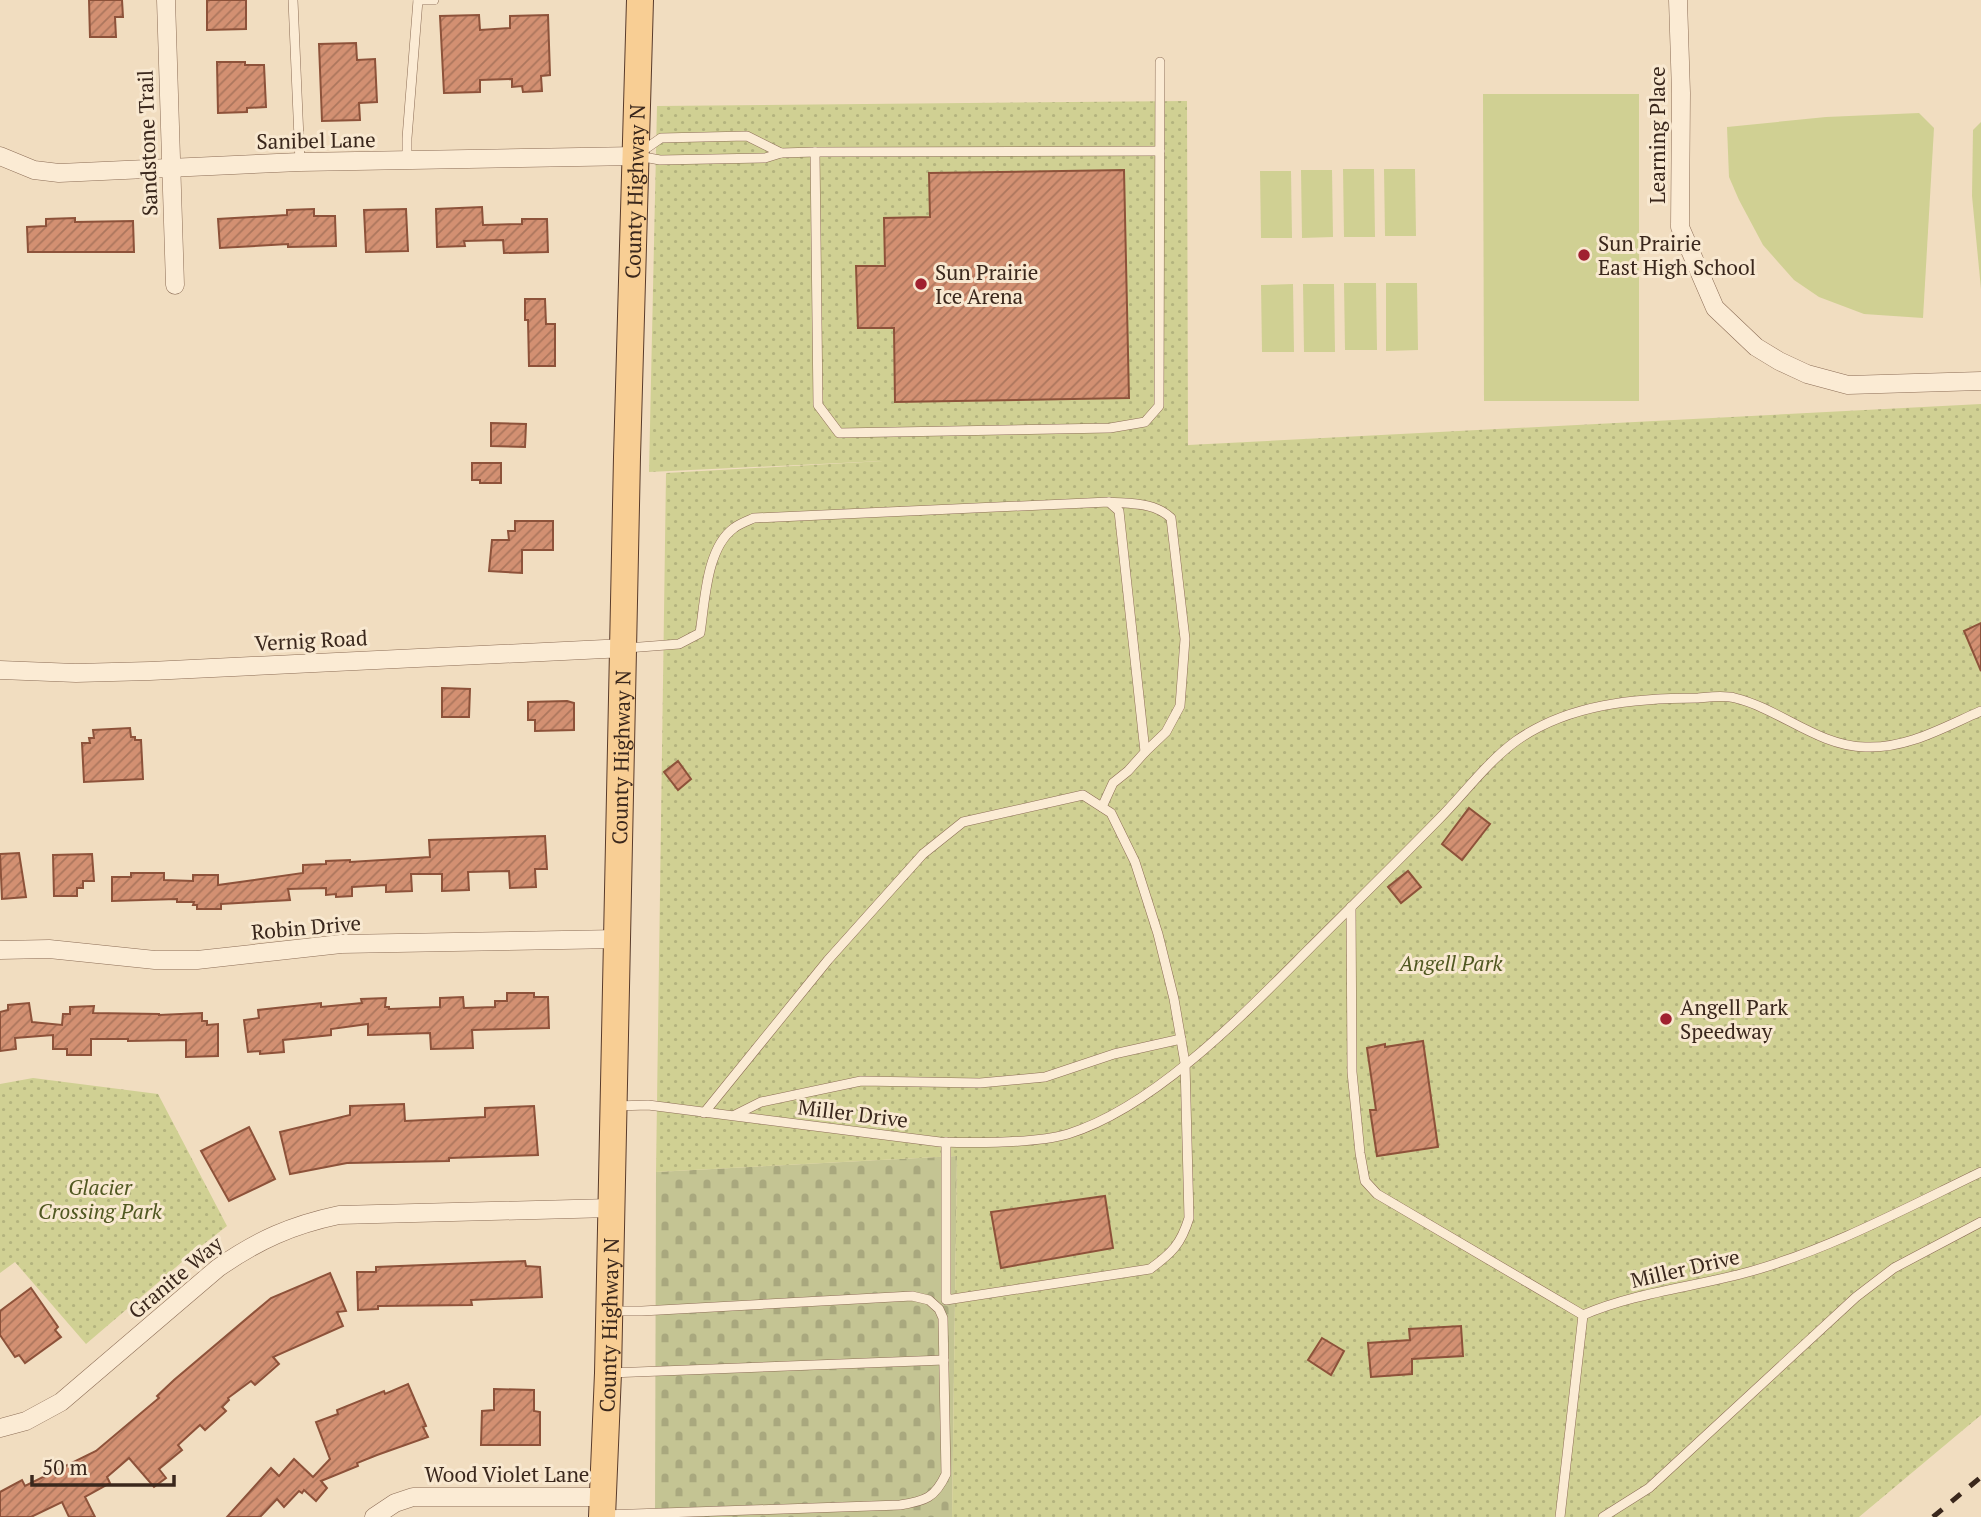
<svg xmlns="http://www.w3.org/2000/svg" width="1981" height="1517" viewBox="0 0 1981 1517" font-family="'PT Serif',serif">
<defs>
<pattern id="cemetery-stones" width="16" height="16" patternUnits="userSpaceOnUse" patternTransform="scale(1.75)"><rect width="16" height="16" fill="#c4c493"/><path d="M2 7V4a2 2 0 0 1 4 0v3zM10 15v-3a2 2 0 0 1 4 0v3z" fill="#a9a87e"/></pattern>
<pattern id="park-dots" width="8" height="8" patternUnits="userSpaceOnUse" patternTransform="scale(1.75)"><rect width="8" height="8" fill="#d0d093"/><path d="M2 2h.1M6 6h.1" fill="none" stroke="#b3b37e" stroke-width="1.8" stroke-linecap="round"/></pattern>
<pattern id="building-hatch" width="6" height="6" patternUnits="userSpaceOnUse" patternTransform="scale(1.75)"><rect width="6" height="6" fill="#d39072"/><path d="M-1 1l2-2M0 6l6-6M5 7l2-2" fill="none" stroke="#ac765d"/></pattern>
</defs>
<rect width="100%" height="100%" fill="#f1ddc0"/>
<g fill="#d0d093">
<polygon points="1483,94 1639,94 1639,401 1484,401"/>
<polygon points="1919,113 1934,128 1923,318 1864,314 1819,297 1794,280 1763,245 1739,200 1729,177 1727,127 1826,117"/>
<polygon points="1981,122 1981,289 1972,196 1973,130"/>
<polygon points="1343,169 1374,169 1375,237 1344,237"/>
<polygon points="1384,169 1415,169 1416,236 1385,236"/>
<polygon points="1301,170 1332,170 1333,237 1302,238"/>
<polygon points="1260,171 1291,171 1292,238 1261,238"/>
<polygon points="1344,283 1376,283 1377,350 1345,350"/>
<polygon points="1386,283 1417,283 1418,350 1386,351"/>
<polygon points="1293,284 1294,352 1262,352 1261,285"/>
<polygon points="1303,284 1334,284 1335,352 1304,352"/>
</g>
<polygon fill="url(#cemetery-stones)" points="957,1156 952,1517 655,1517 656,1172"/>
<g fill="url(#park-dots)">
<polygon points="1187,101 1188,445 1981,404 1981,1415 1859,1517 952,1517 957,1156 656,1172 666,473 883,461 649,472 657,106"/>
<polygon points="33,1078 158,1094 227,1226 196,1250 86,1344 15,1262 0,1273 0,1084"/>
</g>
<g fill="url(#building-hatch)" stroke="#8d523a" stroke-width="2">
<polygon points="89,0 122,0 123,17 115,17 116,37 90,37"/>
<polygon points="207,0 246,0 246,29 207,30"/>
<polygon points="479,15 480,30 510,28 510,16 548,15 550,75 541,76 542,91 523,92 522,86 512,87 512,79 480,80 480,92 444,93 440,16"/>
<polygon points="356,43 357,60 375,59 377,102 359,103 360,120 322,121 319,44"/>
<polygon points="217,62 245,62 245,65 264,65 266,107 247,108 247,112 218,113"/>
<polygon points="1124,170 1129,398 895,402 894,328 858,328 856,266 885,266 884,218 930,217 929,173"/>
<polygon points="482,207 483,225 522,224 522,219 547,219 548,252 504,253 503,240 464,241 465,246 437,247 436,209"/>
<polygon points="314,209 314,216 335,216 336,246 288,247 288,244 220,248 218,219 287,215 287,210"/>
<polygon points="406,209 408,251 366,252 364,210"/>
<polygon points="75,218 75,222 133,221 134,252 28,252 27,227 46,226 46,219"/>
<polygon points="525,299 545,299 546,324 555,324 555,366 529,366 528,320 525,320"/>
<polygon points="491,423 526,424 525,447 491,446"/>
<polygon points="472,463 501,463 501,483 480,483 480,480 472,480"/>
<polygon points="515,521 553,521 553,550 522,550 522,573 489,571 492,540 509,540 508,531 515,531"/>
<polygon points="1981,623 1981,671 1964,631"/>
<polygon points="442,688 470,689 469,717 442,717"/>
<polygon points="567,701 574,703 574,730 535,731 535,720 528,720 528,702"/>
<polygon points="130,728 131,737 135,737 135,740 141,740 143,779 84,782 82,743 90,743 89,738 94,738 93,730"/>
<polygon points="678,761 691,779 678,790 664,772"/>
<polygon points="1469,808 1490,824 1462,860 1442,844"/>
<polygon points="545,836 547,869 535,869 536,887 510,888 509,871 468,872 469,890 442,891 442,874 411,874 412,891 386,892 386,885 352,887 352,896 336,897 336,894 326,895 326,888 288,889 290,900 221,904 221,909 197,909 197,905 193,905 194,902 177,902 177,899 112,901 112,877 131,877 131,873 164,873 164,880 193,881 193,875 218,875 218,885 303,873 303,865 326,864 326,861 350,860 350,862 430,857 429,840"/>
<polygon points="19,853 26,897 2,899 0,854"/>
<polygon points="92,854 94,881 83,881 83,888 77,888 77,896 54,896 53,855"/>
<polygon points="1408,871 1421,887 1401,903 1388,887"/>
<polygon points="507,993 534,993 534,997 548,997 549,1028 472,1030 473,1048 431,1049 430,1033 368,1035 368,1024 331,1029 331,1035 283,1040 284,1052 260,1054 260,1051 248,1052 244,1020 259,1018 258,1010 321,1003 321,1007 362,1003 361,999 386,998 385,1007 389,1007 389,1009 440,1007 440,998 463,997 464,1008 495,1007 495,1001 507,1001"/>
<polygon points="29,1003 32,1022 62,1025 63,1014 70,1014 70,1007 94,1006 93,1013 159,1014 159,1015 202,1013 202,1021 207,1021 207,1025 218,1024 218,1056 186,1057 186,1040 128,1041 128,1039 91,1039 91,1055 67,1055 67,1049 53,1049 53,1035 15,1038 16,1049 0,1051 0,1012 8,1010 8,1005"/>
<polygon points="1423,1041 1438,1147 1377,1156 1370,1110 1376,1110 1367,1048 1385,1044 1385,1047"/>
<polygon points="404,1104 405,1121 485,1117 485,1108 534,1106 538,1155 449,1158 449,1161 347,1163 290,1174 280,1132 350,1115 350,1106"/>
<polygon points="249,1127 275,1179 229,1201 201,1151"/>
<polygon points="1105,1196 1113,1248 1001,1268 991,1212"/>
<polygon points="525,1261 526,1266 540,1267 542,1297 471,1300 472,1305 378,1306 378,1309 358,1310 357,1272 376,1272 376,1267"/>
<polygon points="330,1273 346,1311 337,1312 343,1326 273,1357 279,1364 255,1385 251,1381 228,1398 229,1400 222,1407 226,1411 205,1430 200,1425 178,1445 182,1450 159,1469 166,1478 154,1487 129,1458 107,1477 110,1483 85,1497 95,1517 69,1517 62,1502 31,1517 0,1517 0,1492 22,1480 25,1486 96,1451 159,1398 157,1396 174,1380 271,1298"/>
<polygon points="31,1288 58,1327 55,1330 61,1337 25,1363 19,1355 15,1357 0,1335 0,1311"/>
<polygon points="1461,1326 1463,1356 1412,1359 1412,1374 1371,1377 1368,1343 1410,1340 1409,1329"/>
<polygon points="1322,1338 1344,1351 1331,1375 1308,1360"/>
<polygon points="408,1384 426,1426 423,1427 428,1437 377,1455 357,1463 358,1466 321,1481 327,1488 316,1501 304,1490 302,1493 299,1491 284,1507 277,1499 260,1517 227,1517 271,1468 279,1476 294,1459 313,1477 330,1459 316,1422 338,1414 337,1410 384,1391 385,1394"/>
<polygon points="494,1389 534,1390 534,1411 540,1412 540,1445 481,1445 482,1411 494,1410"/>
</g>
<g fill="none" stroke-linecap="round" stroke-linejoin="round">
<defs>
<g id="service">
<polyline points="293,0 300,162"/>
<polyline points="418,0 434,0"/>
<polyline points="641,152 661,138 747,136 781,153"/>
<polyline points="815,152 818,405 839,433 1110,428 1145,422 1159,406 1160,62"/>
<polyline points="638,156 660,160 765,158 781,153 815,152 1160,151"/>
<polyline points="407,161 407,138 418,0"/>
<path d="M1109,502C1131,504 1154,502 1171,518L1185,639L1180,706L1166,732L1145,752"/>
<path d="M627,648L679,644L700,633C705,602 706,548 734,528C739,524 747,521 754,518L1109,502L1119,511L1145,752L1128,771L1113,783L1102,807"/>
<polyline points="1351,907 1352,1072 1360,1153 1365,1181 1377,1194 1583,1315"/>
<path d="M616,1106L648,1105L940,1142C976,1143 1034,1144 1068,1134C1155,1107 1245,1013 1309,949C1352,906 1396,863 1439,819C1464,794 1487,762 1516,741C1568,704 1636,698 1698,698C1710,697 1723,695 1735,698C1780,709 1818,746 1865,747C1907,749 1944,727 1981,711"/>
<path d="M704,1113L828,960L923,854L963,822L1083,795L1111,813L1135,862L1158,934L1174,999L1185,1063L1189,1218C1181,1244 1172,1253 1150,1269L946,1300V1142"/>
<polyline points="735,1115 761,1102 861,1081 980,1083 1045,1077 1114,1054 1181,1039"/>
<path d="M1583,1315C1636,1292 1696,1287 1752,1271C1832,1248 1906,1208 1981,1172"/>
<polyline points="610,1373 944,1360"/>
<path d="M604,1515L900,1505C925,1501 935,1498 946,1474L943,1318L939,1309L929,1300L912,1296L642,1311H611"/>
<polyline points="1560,1517 1583,1315"/>
<polyline points="1603,1517 1649,1488 1856,1297 1894,1268 1981,1222"/>
</g>
<g id="minor">
<polyline points="166,0 175,285"/>
<polyline points="1678,0 1681,93 1680,227 1715,308 1756,347 1779,361 1807,374 1848,385 1981,381"/>
<polyline points="0,156 34,170 59,173 300,162 636,156"/>
<polyline points="0,670 76,673 150,671 625,648"/>
<polyline points="0,950 49,949 155,960 197,960 341,944 618,939"/>
<path d="M0,1428L26,1421L61,1402L218,1268C258,1240 292,1225 339,1215L611,1208"/>
<polyline points="374,1517 395,1503 413,1497 603,1497"/>
</g>
<g id="primary">
<path id="s1" d="M602,1517L608,1373L627,457L640,0"/>
</g>
</defs>
<use href="#service" stroke="#8c6d56" stroke-width="10"/>
<use href="#minor" stroke="#8c6d56" stroke-width="19"/>
<use href="#primary" stroke="#593b2b" stroke-width="28"/>
<use href="#service" stroke="#fbebd4" stroke-width="9"/>
<use href="#minor" stroke="#fbebd4" stroke-width="18"/>
<use href="#primary" stroke="#f8ce94" stroke-width="26"/>
<polyline stroke="#3a271c" stroke-width="5" stroke-dasharray="12 12" stroke-linecap="butt" points="1933,1517 1981,1477"/>
</g>
<g fill="#a02130" stroke="#f8e8d0" stroke-width="2.5">
<circle cx="1584" cy="255" r="7"/>
<circle cx="921" cy="284" r="7"/>
<circle cx="1666" cy="1019" r="7"/>
</g>
<g text-anchor="middle" dominant-baseline="central" stroke-width="6" stroke-linejoin="round" paint-order="stroke">
<g font-size="21" fill="#3a271c" stroke="#f8e8d0">
<text transform="translate(1657 135) rotate(-90)">Learning Place</text>
<text transform="translate(316 140) rotate(-1)">Sanibel Lane</text>
<text transform="translate(147 143) rotate(-92)">Sandstone Trail</text>
<text stroke="none"><textPath href="#s1" startOffset="1326">County Highway N</textPath></text>
<text transform="translate(311 640) rotate(-3)">Vernig Road</text>
<text stroke="none"><textPath href="#s1" startOffset="760">County Highway N</textPath></text>
<text transform="translate(306 927) rotate(-5)">Robin Drive</text>
<text transform="translate(853 1113) rotate(7)">Miller Drive</text>
<text transform="translate(1685 1268) rotate(-13)">Miller Drive</text>
<text transform="translate(175 1277) rotate(-40)">Granite Way</text>
<text stroke="none"><textPath href="#s1" startOffset="192">County Highway N</textPath></text>
<text x="507" y="1474">Wood Violet Lane</text>
</g>
<g font-size="21" fill="#3a271c" stroke="#f8e8d0" text-anchor="start">
<text x="1598" y="243">Sun Prairie<tspan x="1598" dy="24">East High School</tspan></text>
<text x="935" y="272">Sun Prairie<tspan x="935" dy="24">Ice Arena</tspan></text>
<text x="1680" y="1007">Angell Park<tspan x="1680" dy="24">Speedway</tspan></text>
</g>
<g font-size="21" font-style="italic" fill="#505821" stroke="#f8e8d0">
<text x="1451" y="963">Angell Park</text>
<text x="100" y="1187">Glacier<tspan x="100" dy="24">Crossing Park</tspan></text>
</g>
</g>
<path d="M32 1475v10h142v-10" fill="none" stroke="#3a271c" stroke-width="3.5"/>
<text x="42" y="1475" font-size="21" fill="#3a271c" stroke="#f8e8d0" stroke-width="5" paint-order="stroke">50 m</text>
</svg>
